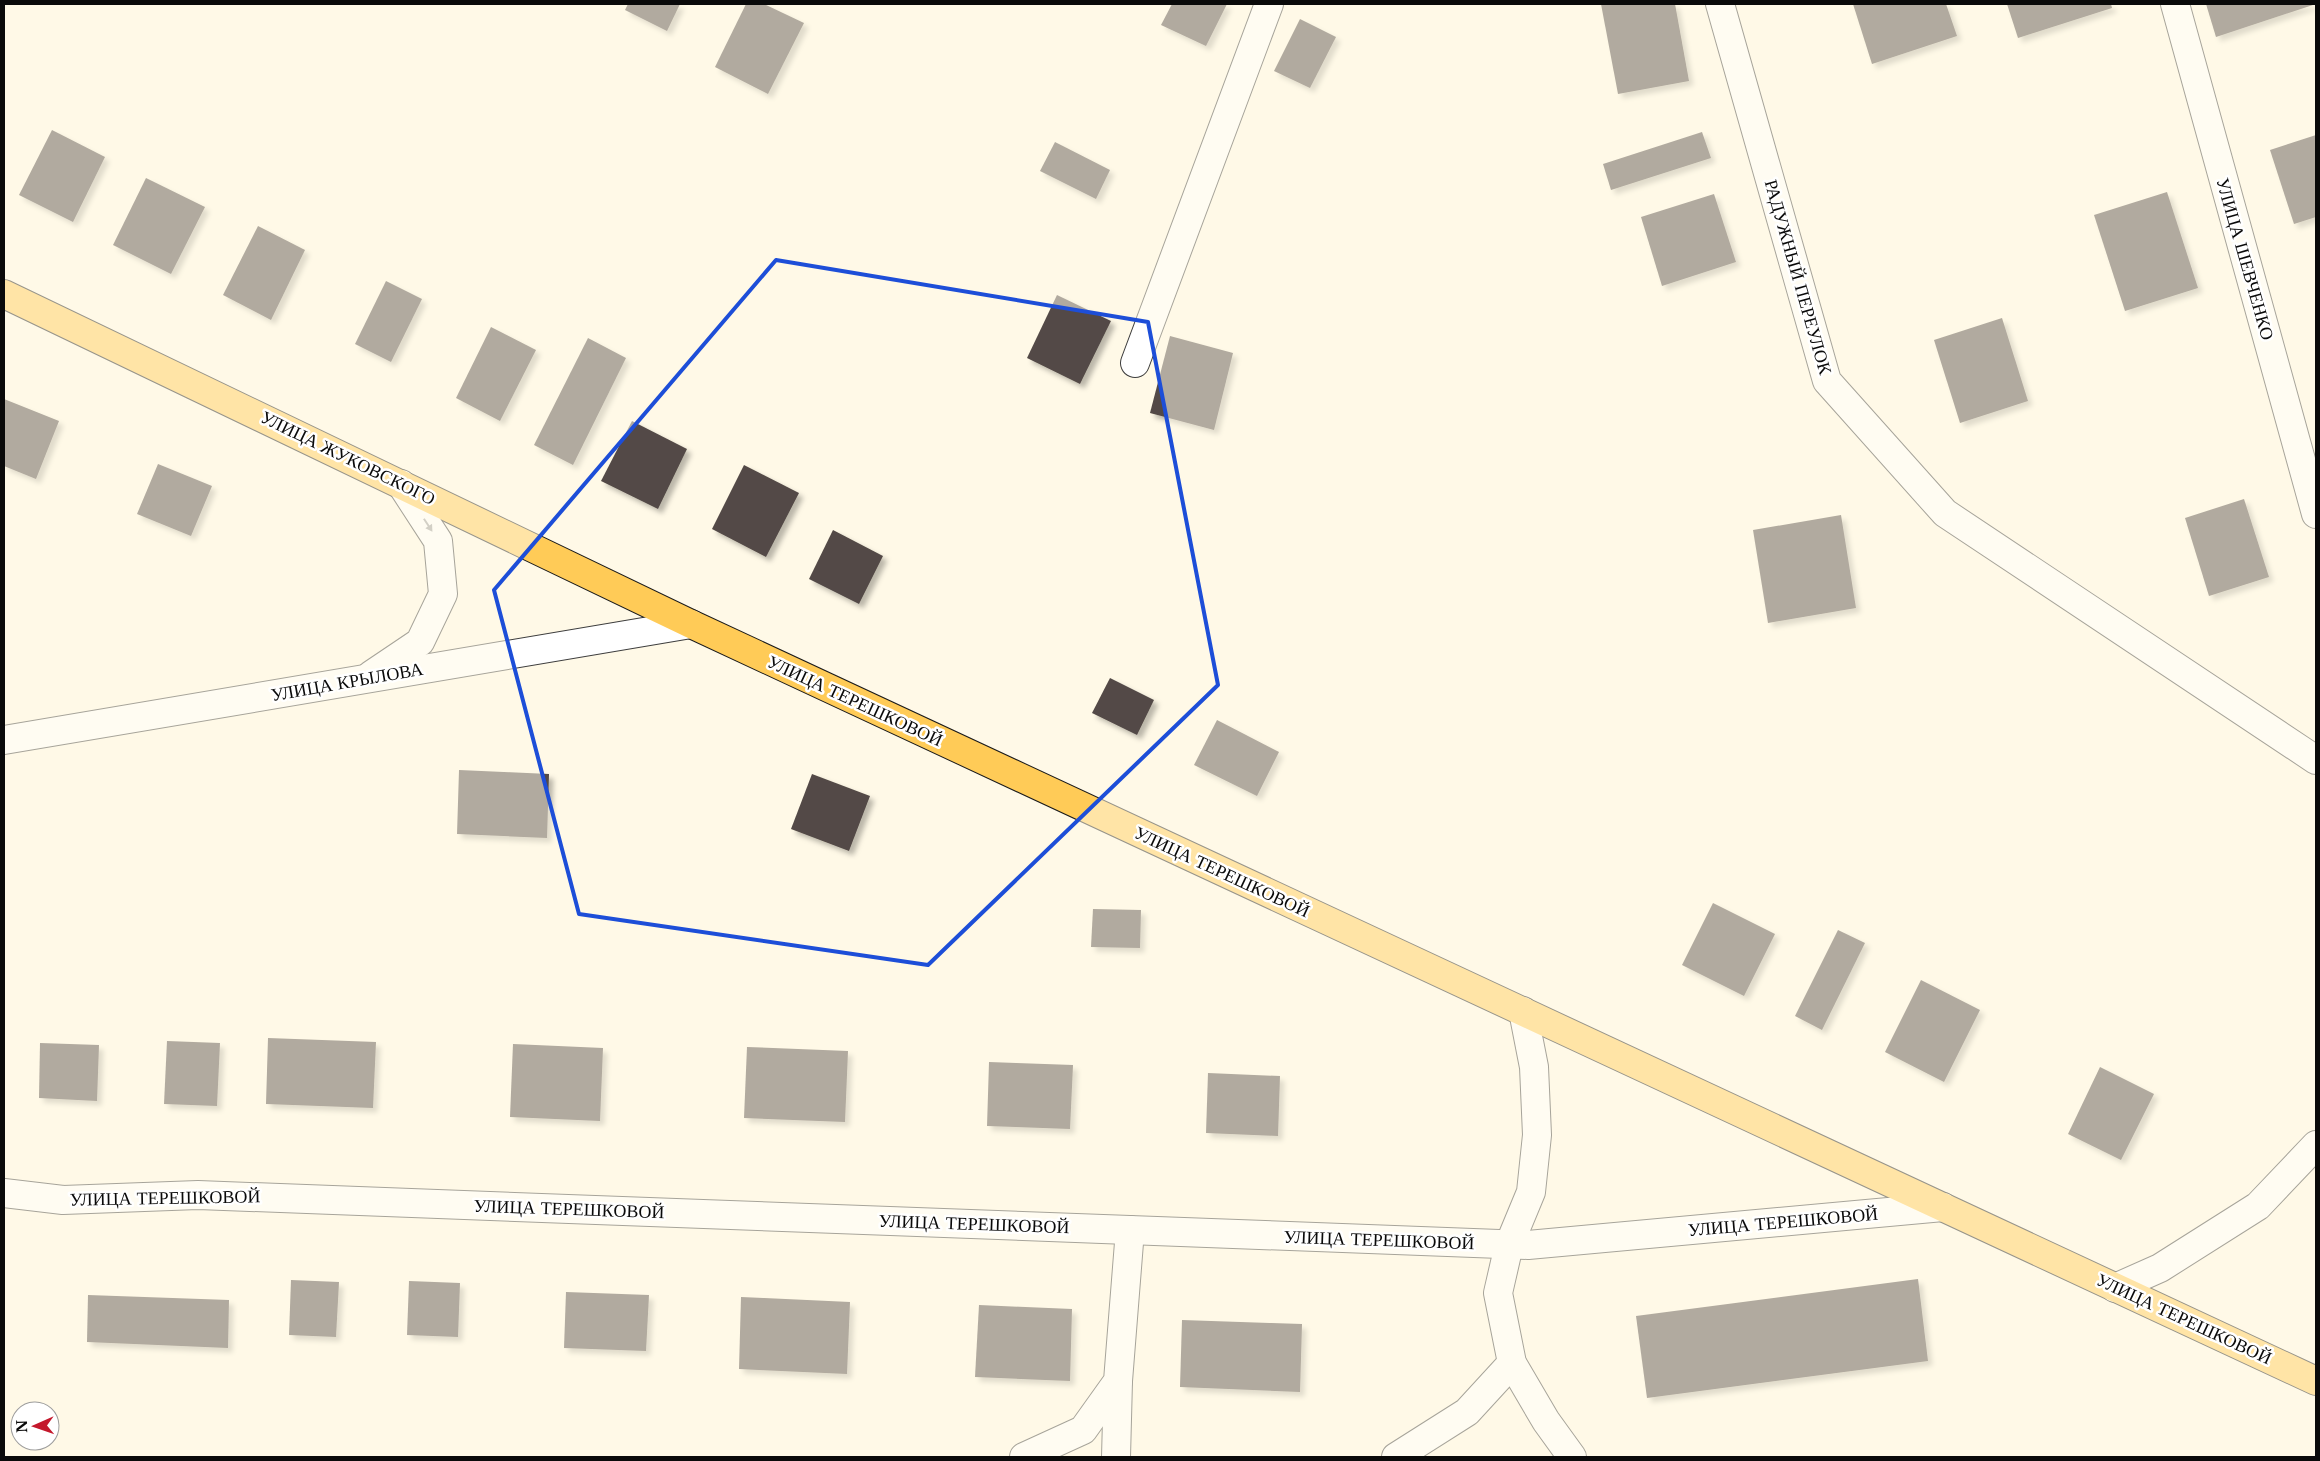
<svg xmlns="http://www.w3.org/2000/svg" width="2320" height="1461" viewBox="0 0 2320 1461" font-family="'Libre Baskerville',serif">
<defs>
<filter id="shadow"><feDropShadow dx="4.5" dy="4.5" stdDeviation="2.5" flood-color="#0004"/></filter>
</defs>
<rect width="100%" height="100%" fill="#fff9e7"/>
<g fill="#534a46" filter="url(#shadow)">
<polygon points="628,4 680,4 667,31 625,10"/>
<polygon points="746,4 764,4 804,23 768,94 715,67"/>
<polygon points="1172,4 1227,4 1206,46 1161,25"/>
<polygon points="1601,4 1675,4 1689,81 1618,94"/>
<polygon points="1853,4 1946,4 1957,36 1872,64"/>
<polygon points="2007,4 2111,4 2112,8 2018,38"/>
<polygon points="2206,4 2316,4 2216,37"/>
<polygon points="1300,19 1336,37 1310,88 1274,71"/>
<polygon points="52,130 105,157 73,222 19,195"/>
<polygon points="1702,132 1711,158 1611,190 1603,164"/>
<polygon points="2316,135 2316,217 2294,224 2270,150"/>
<polygon points="1055,142 1110,170 1096,199 1040,171"/>
<polygon points="146,178 205,207 171,274 113,245"/>
<polygon points="2167,192 2198,288 2125,311 2094,215"/>
<polygon points="1714,194 1736,262 1662,286 1641,217"/>
<polygon points="258,226 305,250 271,320 223,295"/>
<polygon points="386,281 422,299 391,362 355,344"/>
<polygon points="1057,295 1111,321 1080,384 1027,358"/>
<polygon points="2002,318 2028,401 1960,423 1934,340"/>
<polygon points="491,327 536,350 500,421 456,398"/>
<polygon points="1170,336 1233,353 1214,430 1150,413"/>
<polygon points="588,338 626,358 573,465 534,445"/>
<polygon points="4,399 59,421 36,479 4,466"/>
<polygon points="632,421 687,449 658,509 601,481"/>
<polygon points="158,464 212,486 191,536 137,514"/>
<polygon points="744,465 799,493 766,557 712,529"/>
<polygon points="2244,499 2269,577 2209,596 2185,518"/>
<polygon points="1841,515 1856,608 1768,623 1753,530"/>
<polygon points="833,530 883,556 859,604 809,579"/>
<polygon points="1110,678 1154,700 1137,735 1092,713"/>
<polygon points="1217,720 1279,752 1257,796 1194,765"/>
<polygon points="459,770 549,774 547,838 457,834"/>
<polygon points="812,774 870,796 849,851 791,829"/>
<polygon points="1713,903 1775,934 1744,996 1682,965"/>
<polygon points="1093,909 1141,910 1140,948 1091,947"/>
<polygon points="1838,930 1865,943 1822,1030 1795,1016"/>
<polygon points="1921,980 1980,1010 1944,1082 1885,1052"/>
<polygon points="268,1038 376,1042 373,1108 266,1104"/>
<polygon points="167,1041 220,1043 217,1106 164,1104"/>
<polygon points="40,1043 99,1045 97,1101 39,1098"/>
<polygon points="513,1044 603,1048 600,1121 510,1117"/>
<polygon points="747,1047 848,1051 845,1122 744,1118"/>
<polygon points="989,1062 1073,1065 1070,1129 987,1126"/>
<polygon points="2100,1067 2154,1094 2121,1160 2068,1134"/>
<polygon points="1208,1073 1280,1076 1278,1136 1206,1133"/>
<polygon points="1918,1279 1928,1361 1647,1398 1636,1316"/>
<polygon points="291,1280 339,1282 336,1337 289,1335"/>
<polygon points="409,1281 460,1283 458,1337 407,1335"/>
<polygon points="566,1292 649,1295 646,1351 564,1348"/>
<polygon points="88,1295 229,1300 228,1348 87,1342"/>
<polygon points="741,1297 850,1302 847,1374 739,1369"/>
<polygon points="979,1305 1072,1309 1070,1381 975,1377"/>
<polygon points="1182,1320 1302,1324 1300,1392 1180,1387"/>
</g>
<g fill="none" stroke-linecap="round" stroke-linejoin="round">
<defs>
<g id="minor">
<polyline points="1720,4 1827,381 1945,513 2316,760"/>
<polyline points="2175,4 2316,514"/>
<polyline points="1135,363 1269,4"/>
<polyline points="371,675 420,642 443,594 438,541 401,484"/>
<polyline points="4,740 691,624"/>
<polyline points="1523,1011 1534,1067 1537,1135 1531,1192 1509,1245 1498,1293 1512,1363 1546,1421 1572,1457"/>
<polyline points="4,1193 63,1200 198,1195 1528,1245 1943,1207"/>
<polyline points="2115,1288 2160,1268 2258,1206 2316,1145"/>
<polyline points="1024,1457 1083,1430 1118,1381 1130,1230"/>
<polyline points="1116,1457 1118,1381"/>
<polyline points="1396,1457 1467,1412 1512,1363"/>
</g>
<polyline id="major" points="4,294 691,624 2316,1381"/>
</defs>
<use href="#minor" stroke="#3d3d3d" stroke-width="30"/>
<use href="#major" stroke="#1b1b1b" stroke-width="30"/>
<use href="#minor" stroke="#fff" stroke-width="28"/>
<use href="#major" stroke="#ffcb57" stroke-width="28"/>
</g>
<defs><path id="oneway-solid" d="M-6-.8H1V-3.2L6.5 0L1 3.2V.8H-6Z" transform="scale(1.25)"/></defs>
<use fill="#9d9d9d" href="#oneway-solid" transform="translate(428 525) rotate(57)"/>
<path d="M0 0H2320V1461H0ZM776,260L1148,322L1218,685L928,965L579,914L494,590Z" fill="#fff9e7" fill-opacity=".55" fill-rule="evenodd"/>
<path fill="none" stroke="#1d4ed8" stroke-width="4" stroke-linejoin="round" d="M776,260L1148,322L1218,685L928,965L579,914L494,590Z"/>
<g text-anchor="middle" dominant-baseline="central" stroke-width="5" stroke-linejoin="round" paint-order="stroke">
<g font-size="18" fill="#0a0a0a" stroke="#fff">
<text transform="translate(2245 259) rotate(74)">УЛИЦА ШЕВЧЕНКО</text>
<text transform="translate(1798 277) rotate(74)">РАДУЖНЫЙ ПЕРЕУЛОК</text>
<text transform="translate(348 458) rotate(26)">УЛИЦА ЖУКОВСКОГО</text>
<text transform="translate(347 682) rotate(-10)">УЛИЦА КРЫЛОВА</text>
<text transform="translate(855 701) rotate(25)">УЛИЦА ТЕРЕШКОВОЙ</text>
<text transform="translate(1222 872) rotate(25)">УЛИЦА ТЕРЕШКОВОЙ</text>
<text transform="translate(165 1198) rotate(-1)">УЛИЦА ТЕРЕШКОВОЙ</text>
<text transform="translate(569 1209) rotate(2)">УЛИЦА ТЕРЕШКОВОЙ</text>
<text transform="translate(1783 1222) rotate(-5)">УЛИЦА ТЕРЕШКОВОЙ</text>
<text transform="translate(974 1224) rotate(2)">УЛИЦА ТЕРЕШКОВОЙ</text>
<text transform="translate(1379 1240) rotate(2)">УЛИЦА ТЕРЕШКОВОЙ</text>
<text transform="translate(2184 1319) rotate(25)">УЛИЦА ТЕРЕШКОВОЙ</text>
</g>
</g>
<rect width="2320" height="1461" fill="none" stroke="#0a0a0a" stroke-width="10"/>
<g transform="translate(35 1426) rotate(268)"><circle r="24" fill="#ffffff" stroke="#9d9d9d"/>
<path d="M0-4L9 19L0 12L-9 19Z" fill="#c4182c"/>
<text y="-8" font-size="14" font-weight="bold" text-anchor="middle" fill="#0a0a0a">N</text>
</g>
</svg>
